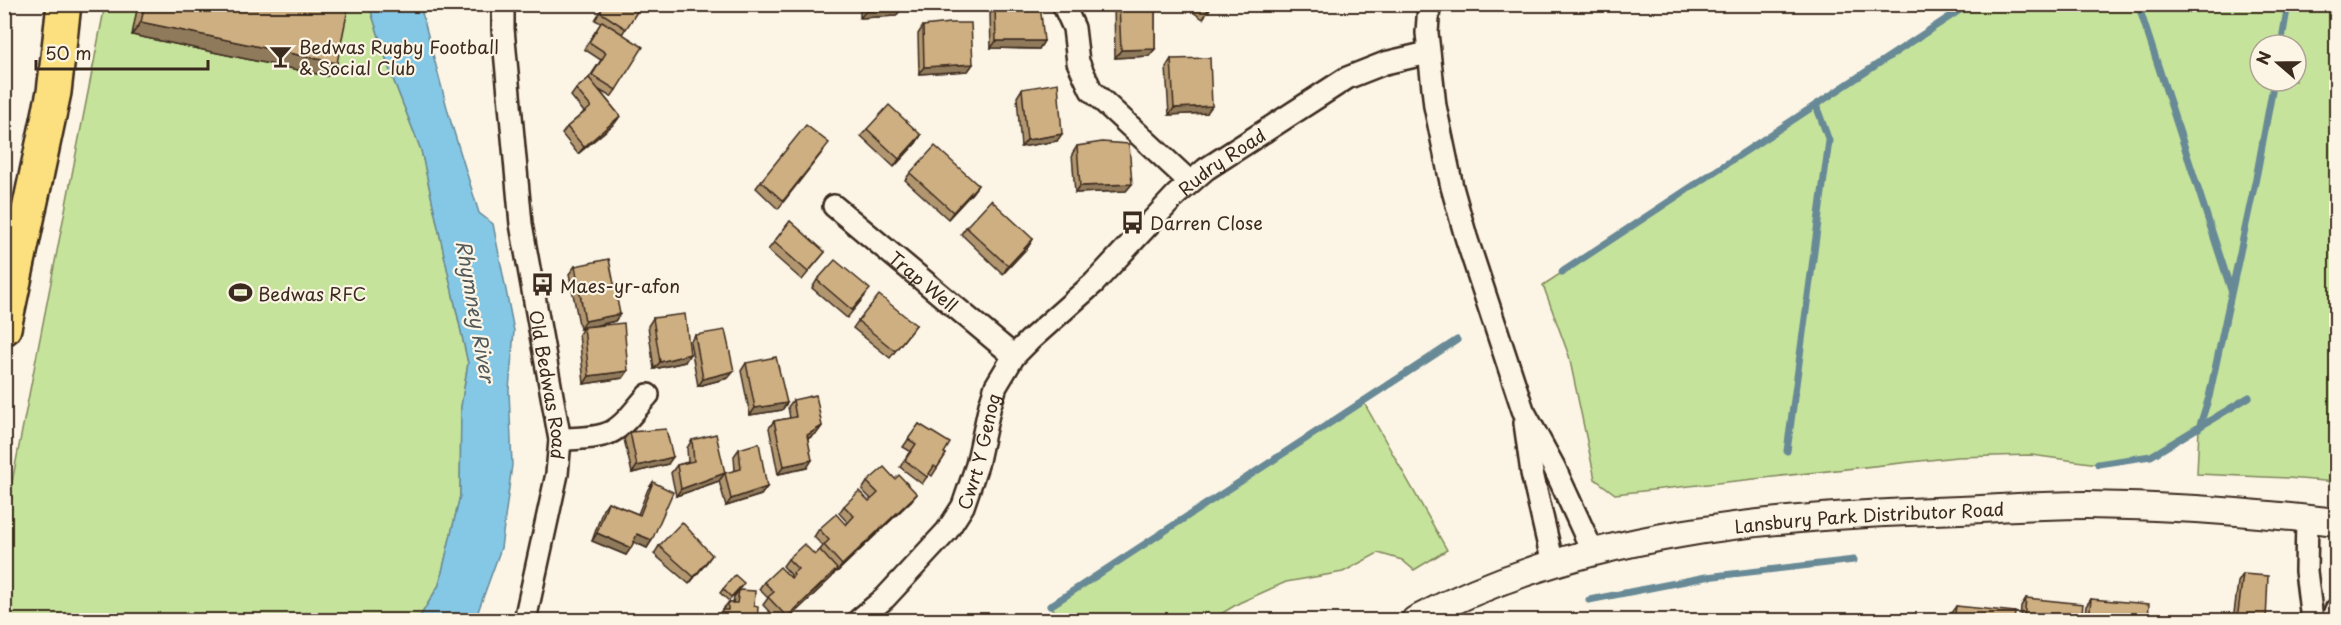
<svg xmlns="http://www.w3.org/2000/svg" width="2341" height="625" viewBox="0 0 2341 625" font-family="'Playpen Sans',sans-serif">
<rect width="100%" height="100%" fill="#fcf5e5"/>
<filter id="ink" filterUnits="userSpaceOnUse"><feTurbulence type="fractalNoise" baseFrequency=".0167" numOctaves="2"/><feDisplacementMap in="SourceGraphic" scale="12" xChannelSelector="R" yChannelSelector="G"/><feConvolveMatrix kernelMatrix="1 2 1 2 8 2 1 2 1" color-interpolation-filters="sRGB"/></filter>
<g filter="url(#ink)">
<g fill="#c5e39b" stroke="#80865c" stroke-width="1.5" fill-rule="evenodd">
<polygon points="105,5 369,5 390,71 421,150 468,363 461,407 460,496 439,585 418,620 5,620 5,518"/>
<path d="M1969,5H2336V482L2288,478L2197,474L2199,428L2151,456L2098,464L2031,455L1957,457L1615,494L1595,479L1569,356L1543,285ZM2260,45H2296V81H2260Z"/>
<polygon points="1363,401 1447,550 1414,570 1402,560 1378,553 1343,572 1286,582 1239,603 1211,620 1064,620 1050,606"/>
</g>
<polygon fill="#85c8e6" stroke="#678996" stroke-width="1.5" points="369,5 420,5 450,119 479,213 493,224 514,331 509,390 512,465 501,548 475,620 418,620 439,585 460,496 461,407 468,363 421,150 390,71"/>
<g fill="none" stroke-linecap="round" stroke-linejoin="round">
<g stroke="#678996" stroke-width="7">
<polyline points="2138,4 2231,290"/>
<polyline points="2281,45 2288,4"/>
<polyline points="1562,272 1969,4"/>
<polyline points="2199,428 2209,397 2257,173 2274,81"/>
<polyline points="1787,451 1829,141 1816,105"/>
<polyline points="2098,464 2151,456 2249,397"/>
<polyline points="1589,600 1706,577 1854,560"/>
<polyline points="1050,606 1457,340"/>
</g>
<defs>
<g id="minor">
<path id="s1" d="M503,4V29L521,224L560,440L557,474L525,620"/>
<polyline points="1063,4 1074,28 1078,62 1091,90 1190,182"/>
<polyline points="1429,4 1427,33 1435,106 1452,187 1466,237 1523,410 1554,467 1593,552"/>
<path id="s2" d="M834,206L1014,356"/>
<polyline points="1525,423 1532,473 1553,564"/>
<path d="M560,440C574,438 589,439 603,435C622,431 636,408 648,395"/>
<polyline points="2307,518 2306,571 2312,620"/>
<path id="s3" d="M859,620L885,598L947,531L963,506L977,465L990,405L996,386L1014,356L1030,340L1094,283L1176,195L1206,169L1347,78L1385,63L1428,53"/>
<polyline points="2332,620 2336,610"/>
</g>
<g id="tertiary">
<path id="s4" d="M1415,620C1582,531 1774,516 1960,510C2002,508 2045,505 2087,505C2170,506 2254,512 2336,522"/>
</g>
<polyline id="primary" points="4,328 54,92 64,4"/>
</defs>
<use href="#minor" stroke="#3b2a1e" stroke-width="26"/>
<use href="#tertiary" stroke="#3b2a1e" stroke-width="30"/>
<use href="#primary" stroke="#3b2a1e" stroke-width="38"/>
<use href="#minor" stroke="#fcf5e5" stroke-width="21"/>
<use href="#tertiary" stroke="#fcf5e5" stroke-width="26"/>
<use href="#primary" stroke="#fce080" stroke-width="33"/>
</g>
<g fill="#b19670" stroke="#3b2a1e" stroke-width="1.5">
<polygon points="138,4 329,4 327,76 132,35"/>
<polygon points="605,4 642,4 622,34 616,90 611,97 599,90 620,116 615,123 578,154 562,134 567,127 584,112 571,96 576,89 589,78 601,60 584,49 601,23 595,20"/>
<polygon points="860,4 902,4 902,8 896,16 860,18"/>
<polygon points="1114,4 1155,4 1155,49 1149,56 1115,58"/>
<polygon points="1181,4 1212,4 1203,19"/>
<polygon points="995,7 1044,41 1039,49 991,48 990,14"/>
<polygon points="923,26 973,64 968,71 919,74 918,34"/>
<polygon points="1171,59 1207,113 1169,115 1166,67"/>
<polygon points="1022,89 1057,141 1021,147 1017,97"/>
<polygon points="867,129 921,135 916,143 894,167 861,136"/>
<polygon points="1077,146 1132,184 1126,191 1075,193 1072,154"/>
<polygon points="824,150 778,209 756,188 761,181"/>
<polygon points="910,173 978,185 972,193 948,219 905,180"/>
<polygon points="790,221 825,252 802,280 768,250"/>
<polygon points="966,227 1033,239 1028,247 1003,274 961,234"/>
<polygon points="575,266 620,314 615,321 595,326 628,371 623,378 584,384 579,334 583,328 580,329 569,274"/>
<polygon points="817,280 865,296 847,318 812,288"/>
<polygon points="653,318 685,362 654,369 648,326"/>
<polygon points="858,321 916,325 890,358 853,328"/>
<polygon points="695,335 734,371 728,378 698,386 690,342"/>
<polygon points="746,363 787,403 782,410 750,415 741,371"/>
<polygon points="793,400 822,426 817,433 808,439 807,468 778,474 769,428 774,421 790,418 788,407"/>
<polygon points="919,424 944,453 946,454 932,476 929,474 922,484 900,467 910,451 903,447"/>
<polygon points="630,432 668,464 632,473 624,439"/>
<polygon points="692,440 725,473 735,471 734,456 739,449 767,487 761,495 726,506 719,481 676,496 671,473 677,465 688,462 687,448"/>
<polygon points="895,479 917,494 911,501 837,572 836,571 832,577 786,621 778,621 763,605 768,598 759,589 764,582 790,578 791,575 783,566 788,559 815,555 820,550 823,546 814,537 819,529 846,525 848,523 839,513 844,506 869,501 871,499 862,490 867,482"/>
<polygon points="653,482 652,540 647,548 634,542 626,555 592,541 603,509 608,502 638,514 648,489"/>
<polygon points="659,546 707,562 689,584 654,554"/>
<polygon points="2243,574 2266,621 2233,621 2238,582"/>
<polygon points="741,587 729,601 720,593 723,589"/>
<polygon points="739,590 754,606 757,621 716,621 716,617 728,603 733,603 734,597"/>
<polygon points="2026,598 2081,621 2020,621 2021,606"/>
<polygon points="2091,599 2148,621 2084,621 2086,606"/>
<polygon points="1956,606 2014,621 1950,621 1951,613"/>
</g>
<g fill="#907a5b" stroke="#3b2a1e" stroke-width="1.5">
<polygon points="902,8 896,16 860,18 866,11"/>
<polygon points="141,22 337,63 327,76 132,35"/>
<polygon points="996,41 1044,41 1039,49 991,48"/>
<polygon points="1155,49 1149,56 1115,58 1121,50"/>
<polygon points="973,64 968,71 919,74 924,67"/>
<polygon points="1212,106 1207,113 1169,115 1174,108"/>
<polygon points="620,116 615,123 578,154 584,147"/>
<polygon points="1062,134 1057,141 1021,147 1027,140"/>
<polygon points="921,135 916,143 894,167 899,159"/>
<polygon points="1132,184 1126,191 1075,193 1080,186"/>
<polygon points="978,185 972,193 948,219 953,212"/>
<polygon points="1033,239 1028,247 1003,274 1008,266"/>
<polygon points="620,314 615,321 585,328 584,327 583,328 580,329 585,321"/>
<polygon points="690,354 685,362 654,369 660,362"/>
<polygon points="628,371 623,378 584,384 589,376"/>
<polygon points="734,371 728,378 698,386 703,379"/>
<polygon points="787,403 782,410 750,415 755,408"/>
<polygon points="822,426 817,433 802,442 807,435"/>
<polygon points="673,457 668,464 632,473 637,466"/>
<polygon points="812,460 807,468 778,474 784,466"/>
<polygon points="725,473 719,481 676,496 681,489"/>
<polygon points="767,487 761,495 726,506 731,499"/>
<polygon points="917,494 911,501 837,572 842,565"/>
<polygon points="597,533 631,548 626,555 592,541"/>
<polygon points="637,534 652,540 647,548 632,541"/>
<polygon points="712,555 707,562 689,584 694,577"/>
<polygon points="837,569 832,577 786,621 785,621 787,617"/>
</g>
<g fill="#ceaf82" stroke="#3b2a1e" stroke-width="1.5">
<polygon points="145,4 329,4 348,9 337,63 141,22"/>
<polygon points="605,4 642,4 626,29 600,12"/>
<polygon points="866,4 902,4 902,8 866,11"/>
<polygon points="1030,4 1040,4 1044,41 996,41 995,7"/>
<polygon points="1119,4 1155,4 1155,49 1121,50"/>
<polygon points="1198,4 1212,4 1209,11"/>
<polygon points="602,21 643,47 616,90 592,75 606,53 589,42"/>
<polygon points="950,23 971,23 973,64 924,67 923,26"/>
<polygon points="1210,58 1212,106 1174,108 1171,59"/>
<polygon points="589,78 620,116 584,147 567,127 591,107 576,89"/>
<polygon points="1058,83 1062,134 1027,140 1022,89"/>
<polygon points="889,105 921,135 899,159 867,129"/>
<polygon points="806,125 829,143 783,201 761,181"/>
<polygon points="1102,142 1129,144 1132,184 1080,186 1077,146"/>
<polygon points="935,146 978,185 953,212 910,173"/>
<polygon points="991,200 1033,239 1008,266 966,227"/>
<polygon points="790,221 825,252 808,272 774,242"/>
<polygon points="609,259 620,314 585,321 575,266"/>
<polygon points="835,260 870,289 852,310 817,280"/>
<polygon points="879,295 916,325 895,351 858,321"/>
<polygon points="685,314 690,354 660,362 653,318"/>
<polygon points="624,323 628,371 589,376 584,327"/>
<polygon points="725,330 734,371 703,379 695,335"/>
<polygon points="776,357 787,403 755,408 746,363"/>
<polygon points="816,395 822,426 807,435 812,460 784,466 774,421 796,417 793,400"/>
<polygon points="919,424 950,443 944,453 946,454 937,468 934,466 927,477 905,460 916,444 908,439"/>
<polygon points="666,429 673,457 637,466 630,432"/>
<polygon points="716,434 725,473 681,489 677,465 694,461 692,440"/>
<polygon points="759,443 767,487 731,499 725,473 741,469 739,449"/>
<polygon points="884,467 895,479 899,475 917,494 842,565 824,545 829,540 819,529 836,514 846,525 854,516 844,506 859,491 869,501 874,497 878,493 867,482"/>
<polygon points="653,482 673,492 652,540 637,534 631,548 597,533 608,502 640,515"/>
<polygon points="682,522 712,555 694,577 659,546"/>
<polygon points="804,544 815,555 820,550 837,569 787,617 768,597 774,592 764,582 780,567 791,578 794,575 793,573 798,569 788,559"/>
<polygon points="2243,574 2268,576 2266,621 2237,620"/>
<polygon points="735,575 744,583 731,597 723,589"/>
<polygon points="739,590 755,591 754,606 758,607 757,621 721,621 722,610 728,610 728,603 737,603"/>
<polygon points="2026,598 2083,604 2081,621 2024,621"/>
<polygon points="2091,599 2149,604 2148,621 2089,621"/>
<polygon points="1956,606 2015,612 2014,621 1954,621"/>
<polygon points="1891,617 1924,621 1891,621"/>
</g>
</g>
<defs>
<symbol id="bar-bare" viewBox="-9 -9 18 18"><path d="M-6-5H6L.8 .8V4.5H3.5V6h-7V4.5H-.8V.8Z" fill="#3b2a1e" stroke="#fcf5e5" stroke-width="2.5" paint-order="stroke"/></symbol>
<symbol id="bus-bare" viewBox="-9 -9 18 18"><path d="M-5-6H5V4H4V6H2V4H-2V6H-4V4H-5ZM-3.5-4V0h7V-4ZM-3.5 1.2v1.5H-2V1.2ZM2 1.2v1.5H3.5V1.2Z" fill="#3b2a1e" stroke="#fcf5e5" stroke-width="2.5" paint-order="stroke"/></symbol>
<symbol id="stadium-bare" viewBox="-9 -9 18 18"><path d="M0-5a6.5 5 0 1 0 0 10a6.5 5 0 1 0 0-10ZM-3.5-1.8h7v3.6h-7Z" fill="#3b2a1e" stroke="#fcf5e5" stroke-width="2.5" paint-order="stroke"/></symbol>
</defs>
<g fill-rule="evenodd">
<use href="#bar-bare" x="264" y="40" width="33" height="33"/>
<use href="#bus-bare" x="1116" y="206" width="33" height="33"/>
<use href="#bus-bare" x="526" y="268" width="33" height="33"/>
<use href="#stadium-bare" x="224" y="276" width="33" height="33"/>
</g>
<g text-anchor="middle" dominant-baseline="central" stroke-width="4.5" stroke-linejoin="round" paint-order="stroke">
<g font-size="18" fill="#3b2a1e" stroke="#fcf5e5" text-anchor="start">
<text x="299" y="46">Bedwas Rugby Football<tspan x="299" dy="21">&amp; Social Club</tspan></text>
<text x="1150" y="222">Darren Close</text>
<text x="560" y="285">Maes-yr-afon</text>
<text x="258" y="293">Bedwas RFC</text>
</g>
<g font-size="18" fill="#3b2a1e" stroke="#fcf5e5">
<text stroke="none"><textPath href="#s3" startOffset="600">Rudry Road</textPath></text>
<text stroke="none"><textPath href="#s2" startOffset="117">Trap Well</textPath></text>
<text stroke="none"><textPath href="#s1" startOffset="384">Old Bedwas Road</textPath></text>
<text stroke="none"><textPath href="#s3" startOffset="212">Cwrt Y Genog</textPath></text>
<text stroke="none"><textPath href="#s4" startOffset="470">Lansbury Park Distributor Road</textPath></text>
</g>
<g font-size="20" font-style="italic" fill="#51595a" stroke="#fcf5e5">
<text transform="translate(476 311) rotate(80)">Rhymney River</text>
</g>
</g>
<rect width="2341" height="625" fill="none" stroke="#fcf5e5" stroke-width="24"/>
<rect x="12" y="12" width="2317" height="601" fill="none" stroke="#3b2a1e" stroke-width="2" filter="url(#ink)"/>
<g transform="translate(2278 63) rotate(290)"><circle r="28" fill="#fcf5e5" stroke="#afa495" stroke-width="1.5"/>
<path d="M0-4.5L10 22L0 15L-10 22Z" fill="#3b2a1e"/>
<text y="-9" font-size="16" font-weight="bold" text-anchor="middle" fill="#3b2a1e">N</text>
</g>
<path d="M36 60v9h172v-9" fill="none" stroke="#3b2a1e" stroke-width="3"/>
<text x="45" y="60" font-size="18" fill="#3b2a1e" stroke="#fcf5e5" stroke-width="4.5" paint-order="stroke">50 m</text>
</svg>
